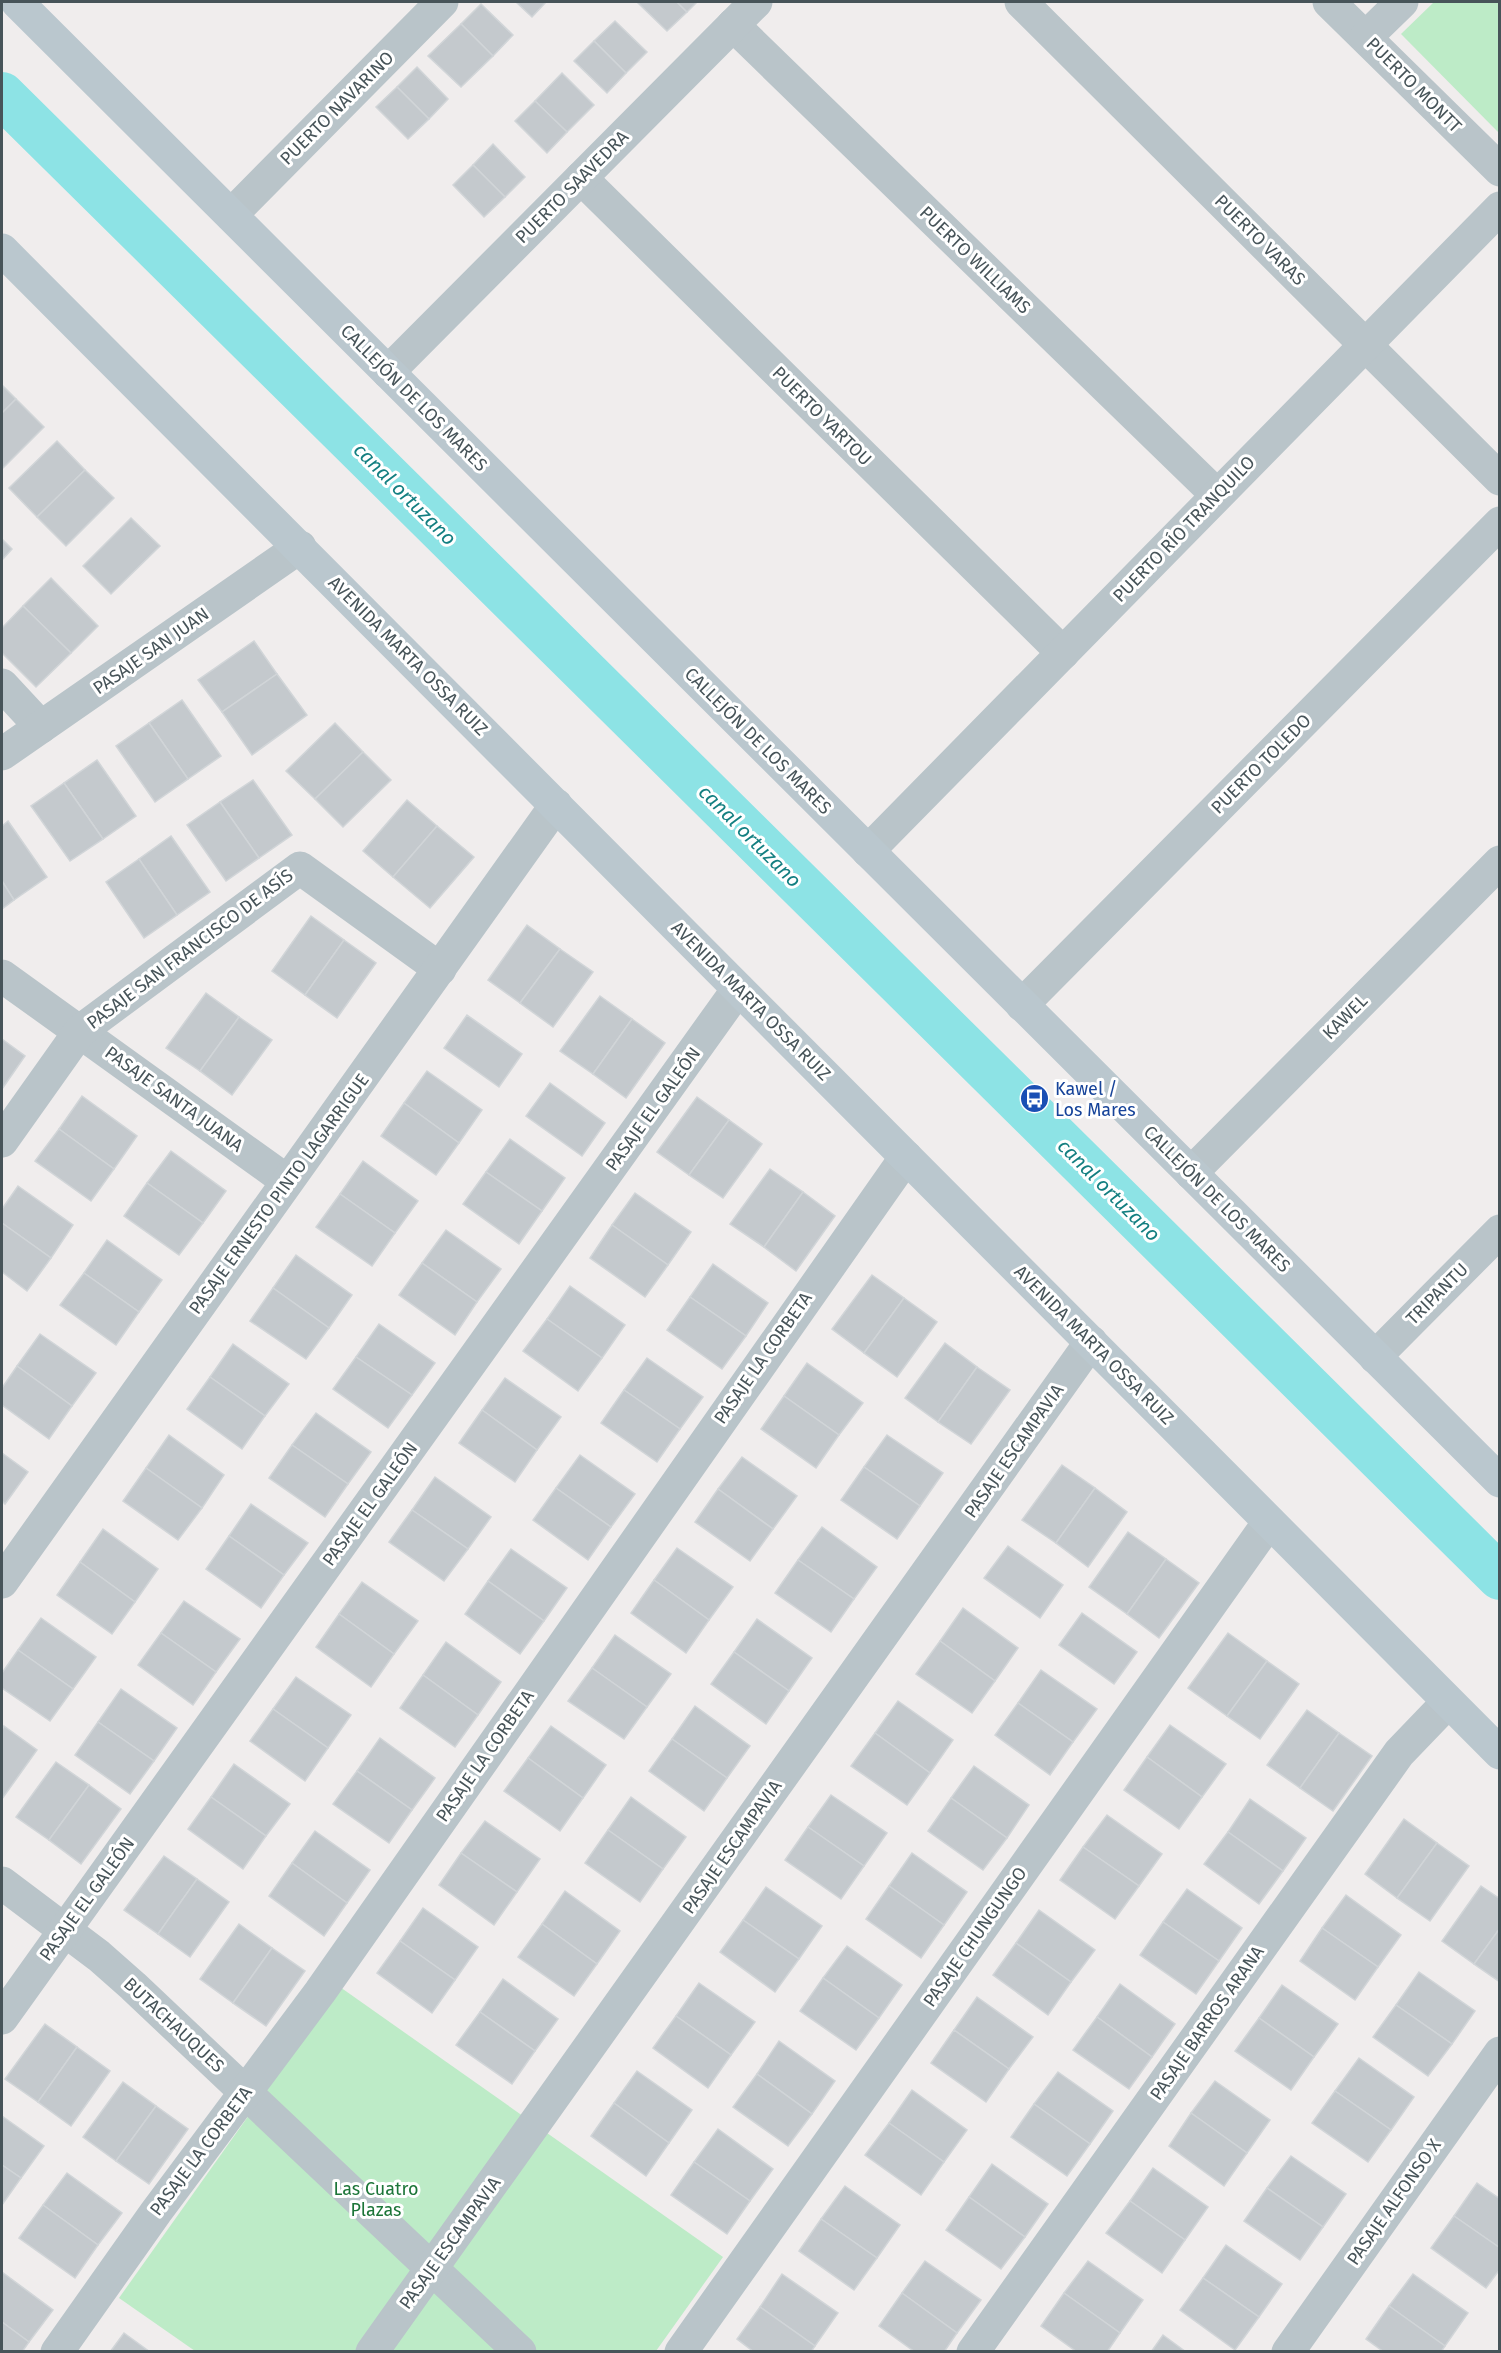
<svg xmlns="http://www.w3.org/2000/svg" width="1501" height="2353" viewBox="0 0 1501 2353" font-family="'Fira Sans',sans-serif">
<rect width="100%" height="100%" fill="#f0eded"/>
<g fill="#bdebc7">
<polygon points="1434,2 1499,2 1499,133 1401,34"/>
<polygon points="340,1987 723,2257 656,2351 195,2351 119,2298"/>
</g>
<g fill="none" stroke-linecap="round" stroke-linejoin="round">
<polyline stroke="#8de3e5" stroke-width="46" points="2,95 1500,1577"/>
</g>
<g fill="#c4c9cd" stroke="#d1d5d8" stroke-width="1.5">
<polygon points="516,2 546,2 532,17"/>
<polygon points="637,2 677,2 687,12 667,31"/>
<polygon points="677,2 697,2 687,12"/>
<polygon points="481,4 513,35 493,56 461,24"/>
<polygon points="615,21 647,52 626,73 594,41"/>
<polygon points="461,24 493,56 461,87 428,56"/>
<polygon points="594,41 626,73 607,93 574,61"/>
<polygon points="417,67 448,99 429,119 397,87"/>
<polygon points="562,73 594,105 567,132 535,101"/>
<polygon points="397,87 429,119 408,139 376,107"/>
<polygon points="535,101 567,132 547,153 515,121"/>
<polygon points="493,144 525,177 505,197 473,165"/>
<polygon points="473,165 505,197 484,217 453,185"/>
<polygon points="2,385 16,399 2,413"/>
<polygon points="16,399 44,427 2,469 2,413"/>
<polygon points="57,441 85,470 37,517 9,488"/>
<polygon points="85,470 114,498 66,546 37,517"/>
<polygon points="131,518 160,546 111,594 83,566"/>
<polygon points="2,539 12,549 2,560"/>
<polygon points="51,578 98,626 71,653 23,606"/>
<polygon points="23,606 71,653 36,687 2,653 2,628"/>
<polygon points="254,641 277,674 222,712 198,680"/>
<polygon points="277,674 307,715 252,755 222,712"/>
<polygon points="182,700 221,756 188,779 149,723"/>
<polygon points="149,723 188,779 155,802 116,746"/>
<polygon points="335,723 363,752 315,799 286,771"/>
<polygon points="363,752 391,780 343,827 315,799"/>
<polygon points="97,760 136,816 103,839 64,783"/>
<polygon points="253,780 292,835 259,858 220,802"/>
<polygon points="64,783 103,839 70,861 31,806"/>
<polygon points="407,800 437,826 393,877 363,851"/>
<polygon points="220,802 259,858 226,881 187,825"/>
<polygon points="8,821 47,877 14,900 2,881 2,826"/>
<polygon points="437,826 474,857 430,908 393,877"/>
<polygon points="171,836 210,892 177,915 139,859"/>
<polygon points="139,859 177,915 144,938 106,882"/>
<polygon points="2,881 14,900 2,909"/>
<polygon points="311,916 344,940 305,995 272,971"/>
<polygon points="527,925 560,949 520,1003 488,980"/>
<polygon points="344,940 376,963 337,1018 305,995"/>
<polygon points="560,949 593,972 553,1027 520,1003"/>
<polygon points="206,993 239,1017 200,1071 166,1048"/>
<polygon points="600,996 632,1019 593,1074 560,1051"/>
<polygon points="467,1015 522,1054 499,1087 444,1048"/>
<polygon points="239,1017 272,1040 232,1095 200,1071"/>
<polygon points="632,1019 665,1043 626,1098 593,1074"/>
<polygon points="2,1039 25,1056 2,1089"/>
<polygon points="427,1071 482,1110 459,1143 404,1103"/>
<polygon points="550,1083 605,1123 582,1156 526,1116"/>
<polygon points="82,1096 137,1136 114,1169 59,1129"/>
<polygon points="697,1097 729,1120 689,1175 657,1152"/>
<polygon points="404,1103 459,1143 436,1175 381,1136"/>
<polygon points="729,1120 762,1144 723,1198 689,1175"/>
<polygon points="59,1129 114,1169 91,1201 35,1161"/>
<polygon points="510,1139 565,1178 542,1211 486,1172"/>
<polygon points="171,1151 226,1191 203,1223 147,1183"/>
<polygon points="363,1161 418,1201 395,1233 340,1194"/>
<polygon points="770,1169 803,1192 764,1247 730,1224"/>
<polygon points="486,1172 542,1211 519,1244 463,1204"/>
<polygon points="147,1183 203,1223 179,1255 124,1216"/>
<polygon points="18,1186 73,1225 51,1258 2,1223 2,1209"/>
<polygon points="803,1192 835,1216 796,1271 764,1247"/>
<polygon points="635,1193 691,1232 668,1265 612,1225"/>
<polygon points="340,1194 395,1233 372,1266 316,1227"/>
<polygon points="2,1223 51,1258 27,1291 2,1272"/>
<polygon points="612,1225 668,1265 645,1297 590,1258"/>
<polygon points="446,1230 501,1269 477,1302 422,1263"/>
<polygon points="107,1240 162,1280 139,1312 84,1273"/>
<polygon points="296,1255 352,1295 329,1328 273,1288"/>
<polygon points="422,1263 477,1302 455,1335 399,1295"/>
<polygon points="713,1264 768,1303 746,1336 690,1297"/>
<polygon points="84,1273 139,1312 116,1345 60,1305"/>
<polygon points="872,1275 904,1298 864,1353 832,1329"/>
<polygon points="570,1286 625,1325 602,1358 547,1319"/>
<polygon points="273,1288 329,1328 306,1359 250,1321"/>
<polygon points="690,1297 746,1336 722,1369 667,1330"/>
<polygon points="904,1298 937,1322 897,1377 864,1353"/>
<polygon points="547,1319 602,1358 578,1391 523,1351"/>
<polygon points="379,1324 435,1363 412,1395 356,1357"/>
<polygon points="40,1334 96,1373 72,1406 17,1366"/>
<polygon points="945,1343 977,1367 938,1422 905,1398"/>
<polygon points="233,1344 289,1384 265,1416 210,1377"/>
<polygon points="356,1357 412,1395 388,1428 333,1389"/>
<polygon points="647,1358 703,1397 680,1429 624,1390"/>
<polygon points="807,1363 863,1403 839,1435 784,1396"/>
<polygon points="17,1366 72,1406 49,1439 2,1405 2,1388"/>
<polygon points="977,1367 1010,1390 971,1444 938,1422"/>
<polygon points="210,1377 265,1416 242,1449 187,1409"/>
<polygon points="505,1378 561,1417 537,1450 482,1410"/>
<polygon points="624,1390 680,1429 657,1462 601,1423"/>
<polygon points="784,1396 839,1435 816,1468 761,1429"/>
<polygon points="482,1410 537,1450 515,1482 459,1443"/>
<polygon points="316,1413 371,1452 348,1484 292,1445"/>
<polygon points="169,1435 224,1475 202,1508 146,1468"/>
<polygon points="887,1435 943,1473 920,1506 864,1467"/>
<polygon points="292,1445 348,1484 325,1517 269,1478"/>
<polygon points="2,1453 28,1472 5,1504 2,1501"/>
<polygon points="580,1455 635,1494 611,1527 556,1488"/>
<polygon points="742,1457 797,1496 773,1529 718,1489"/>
<polygon points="1062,1465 1095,1488 1056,1543 1022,1520"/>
<polygon points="864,1467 920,1506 897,1539 841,1500"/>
<polygon points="146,1468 202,1508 178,1540 123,1501"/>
<polygon points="435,1477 491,1517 468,1549 412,1510"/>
<polygon points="556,1488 611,1527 588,1560 533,1520"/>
<polygon points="1095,1488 1127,1512 1088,1567 1056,1543"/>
<polygon points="718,1489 773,1529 750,1561 695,1522"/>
<polygon points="251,1504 308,1543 284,1575 229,1536"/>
<polygon points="412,1510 468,1549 444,1581 389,1542"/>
<polygon points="822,1527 877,1567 854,1599 798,1560"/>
<polygon points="103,1529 158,1569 135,1602 80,1562"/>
<polygon points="1128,1532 1166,1559 1127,1614 1089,1587"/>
<polygon points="229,1536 284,1575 261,1608 206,1569"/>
<polygon points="1008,1546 1063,1585 1040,1618 984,1578"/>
<polygon points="677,1548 733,1587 709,1620 654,1580"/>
<polygon points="511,1549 567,1588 544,1621 488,1581"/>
<polygon points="1166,1559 1199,1583 1159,1638 1127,1614"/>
<polygon points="798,1560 854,1599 831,1632 775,1593"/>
<polygon points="80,1562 135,1602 112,1634 57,1595"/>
<polygon points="654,1580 709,1620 686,1653 631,1613"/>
<polygon points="488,1581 544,1621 520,1654 465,1614"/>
<polygon points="362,1582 418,1621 394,1654 339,1614"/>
<polygon points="184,1601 240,1639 216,1672 161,1633"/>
<polygon points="963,1608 1018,1648 995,1681 940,1641"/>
<polygon points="1082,1613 1137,1652 1114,1684 1059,1645"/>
<polygon points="339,1614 394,1654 371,1687 316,1647"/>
<polygon points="41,1618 96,1657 73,1689 18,1650"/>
<polygon points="757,1619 812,1658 789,1691 734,1652"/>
<polygon points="161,1633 216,1672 193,1705 138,1665"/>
<polygon points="1228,1633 1267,1661 1227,1716 1188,1688"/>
<polygon points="615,1635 671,1674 647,1707 592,1668"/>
<polygon points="940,1641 995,1681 972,1713 916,1674"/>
<polygon points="446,1642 501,1682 478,1715 423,1675"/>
<polygon points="18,1650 73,1689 50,1721 2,1688 2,1673"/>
<polygon points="734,1652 789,1691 766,1724 711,1684"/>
<polygon points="1267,1661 1299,1684 1260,1739 1227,1716"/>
<polygon points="592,1668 647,1707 624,1739 568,1701"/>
<polygon points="1041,1670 1097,1709 1073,1742 1018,1703"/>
<polygon points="423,1675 478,1715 455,1747 400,1708"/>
<polygon points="296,1677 351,1715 328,1748 273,1709"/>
<polygon points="121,1689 177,1728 154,1761 98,1722"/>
<polygon points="898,1701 953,1740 930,1773 875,1733"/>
<polygon points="1018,1703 1073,1742 1050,1775 995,1735"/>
<polygon points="695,1706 750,1746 727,1778 672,1739"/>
<polygon points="273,1709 328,1748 305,1781 250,1741"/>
<polygon points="1307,1710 1339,1733 1300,1788 1267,1765"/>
<polygon points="98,1722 154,1761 130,1794 75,1755"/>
<polygon points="1170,1725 1226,1764 1202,1797 1147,1757"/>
<polygon points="4,1726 37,1750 2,1799 2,1730"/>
<polygon points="551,1726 606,1765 583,1798 528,1758"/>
<polygon points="875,1733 930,1773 907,1805 851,1766"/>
<polygon points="1339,1733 1372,1756 1333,1811 1300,1788"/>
<polygon points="380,1738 435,1778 412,1810 357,1771"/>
<polygon points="672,1739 727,1778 704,1811 649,1771"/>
<polygon points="1147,1757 1202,1797 1179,1829 1124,1790"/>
<polygon points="528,1758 583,1798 560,1831 504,1791"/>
<polygon points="56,1762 89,1785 49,1840 16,1817"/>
<polygon points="234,1764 290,1804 266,1836 211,1797"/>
<polygon points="974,1766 1029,1805 1007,1838 951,1798"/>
<polygon points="357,1771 412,1810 389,1843 333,1804"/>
<polygon points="89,1785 121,1809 81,1864 49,1840"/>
<polygon points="831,1795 887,1833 864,1866 808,1827"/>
<polygon points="211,1797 266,1836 243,1869 188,1829"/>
<polygon points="631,1797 686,1837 663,1869 608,1830"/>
<polygon points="951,1798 1007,1838 983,1870 928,1831"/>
<polygon points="1250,1799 1306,1838 1283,1871 1228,1832"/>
<polygon points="1107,1815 1162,1854 1139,1886 1083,1847"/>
<polygon points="1404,1819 1437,1843 1397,1898 1365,1874"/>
<polygon points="485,1821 540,1859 517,1892 461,1853"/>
<polygon points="808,1827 864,1866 841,1899 785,1860"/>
<polygon points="608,1830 663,1869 640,1902 585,1863"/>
<polygon points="315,1831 370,1870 347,1903 292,1863"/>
<polygon points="1228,1832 1283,1871 1259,1904 1204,1864"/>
<polygon points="1437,1843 1469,1866 1430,1921 1397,1898"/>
<polygon points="1083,1847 1139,1886 1115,1919 1060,1880"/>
<polygon points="461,1853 517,1892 494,1925 439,1885"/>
<polygon points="912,1853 967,1892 944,1925 889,1886"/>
<polygon points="164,1856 197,1879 158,1934 124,1910"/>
<polygon points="292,1863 347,1903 324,1936 269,1896"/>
<polygon points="197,1879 229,1902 190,1957 158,1934"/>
<polygon points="889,1886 944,1925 921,1958 866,1919"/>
<polygon points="1481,1886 1500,1899 1500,1928 1474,1964 1442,1941"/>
<polygon points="766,1887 822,1926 799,1959 743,1920"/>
<polygon points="1187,1889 1242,1928 1219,1961 1163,1922"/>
<polygon points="565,1891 620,1931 597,1964 542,1924"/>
<polygon points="1346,1895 1401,1935 1378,1967 1322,1928"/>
<polygon points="423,1908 478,1947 455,1980 400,1941"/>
<polygon points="1039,1910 1095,1950 1071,1982 1016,1943"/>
<polygon points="743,1920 799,1959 775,1992 720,1952"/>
<polygon points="1163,1922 1219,1961 1196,1994 1140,1955"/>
<polygon points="239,1924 272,1948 233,2003 200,1979"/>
<polygon points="542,1924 597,1964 574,1996 518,1957"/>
<polygon points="1322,1928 1378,1967 1355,2000 1300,1961"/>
<polygon points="1500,1928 1500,1982 1474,1964"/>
<polygon points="400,1941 455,1980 432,2013 377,1973"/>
<polygon points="1016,1943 1071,1982 1048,2015 993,1975"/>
<polygon points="847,1946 902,1985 879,2018 823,1978"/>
<polygon points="272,1948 305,1971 266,2026 233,2003"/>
<polygon points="1419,1972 1475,2011 1452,2044 1396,2005"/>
<polygon points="823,1978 879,2018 856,2050 800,2011"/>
<polygon points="503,1979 558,2019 535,2051 480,2012"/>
<polygon points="699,1983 755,2022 731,2055 676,2016"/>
<polygon points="1120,1984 1175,2024 1152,2057 1097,2017"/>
<polygon points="1282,1985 1338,2024 1314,2057 1259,2018"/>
<polygon points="977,1997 1033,2037 1009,2069 954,2030"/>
<polygon points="1396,2005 1452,2044 1428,2076 1373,2037"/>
<polygon points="480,2012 535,2051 512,2084 456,2045"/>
<polygon points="676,2016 731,2055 708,2088 653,2048"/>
<polygon points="1097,2017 1152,2057 1129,2089 1073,2050"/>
<polygon points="1259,2018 1314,2057 1291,2090 1235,2051"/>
<polygon points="45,2024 77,2047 38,2102 5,2079"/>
<polygon points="954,2030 1009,2069 986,2102 931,2063"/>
<polygon points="779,2041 835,2081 812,2114 757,2074"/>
<polygon points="77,2047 110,2071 71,2126 38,2102"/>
<polygon points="1359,2058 1414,2097 1391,2130 1335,2091"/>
<polygon points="637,2071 692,2110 669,2143 614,2103"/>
<polygon points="1058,2072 1113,2111 1090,2144 1034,2104"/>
<polygon points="757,2074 812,2114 788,2146 733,2107"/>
<polygon points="1215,2081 1270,2120 1247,2153 1191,2113"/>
<polygon points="123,2082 156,2106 116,2161 83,2137"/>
<polygon points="912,2090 967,2130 944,2162 889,2123"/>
<polygon points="1335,2091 1391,2130 1368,2162 1312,2123"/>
<polygon points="614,2103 669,2143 646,2176 591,2136"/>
<polygon points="1034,2104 1090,2144 1067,2176 1011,2137"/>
<polygon points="156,2106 188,2129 149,2184 116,2161"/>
<polygon points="1191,2113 1247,2153 1224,2186 1169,2146"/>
<polygon points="2,2116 44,2146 21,2178 2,2165"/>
<polygon points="889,2123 944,2162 921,2195 865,2155"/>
<polygon points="718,2129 773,2169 750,2201 694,2162"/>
<polygon points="1291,2156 1346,2194 1323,2227 1267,2188"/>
<polygon points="694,2162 750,2201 727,2234 671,2195"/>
<polygon points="992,2164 1048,2204 1025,2237 969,2197"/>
<polygon points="2,2165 21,2178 2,2205"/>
<polygon points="1153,2168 1208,2207 1185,2240 1130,2201"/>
<polygon points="67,2173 122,2213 98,2245 43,2205"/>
<polygon points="1477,2183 1500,2199 1500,2248 1454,2216"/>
<polygon points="845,2186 900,2225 877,2258 821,2219"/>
<polygon points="1267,2188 1323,2227 1300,2260 1244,2221"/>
<polygon points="969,2197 1025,2237 1001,2269 946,2230"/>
<polygon points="1130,2201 1185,2240 1162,2273 1106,2233"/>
<polygon points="43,2205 98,2245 75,2278 19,2238"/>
<polygon points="1454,2216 1500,2248 1500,2269 1486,2288 1431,2248"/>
<polygon points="821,2219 877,2258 854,2290 799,2251"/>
<polygon points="1226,2245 1282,2284 1259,2317 1203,2278"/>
<polygon points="925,2261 981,2300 957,2333 902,2293"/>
<polygon points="1088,2261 1143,2300 1120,2333 1064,2293"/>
<polygon points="2,2272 53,2310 29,2342 2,2322"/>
<polygon points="782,2274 838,2313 815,2346 760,2307"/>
<polygon points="1413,2274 1468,2313 1445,2346 1389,2306"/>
<polygon points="1203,2278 1259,2317 1235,2350 1180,2310"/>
<polygon points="902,2293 957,2333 944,2352 915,2352 879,2326"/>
<polygon points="1064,2293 1120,2333 1107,2352 1077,2352 1041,2326"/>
<polygon points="1389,2306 1445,2346 1441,2352 1384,2352 1366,2339"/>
<polygon points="760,2307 815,2346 811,2352 754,2352 737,2339"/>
<polygon points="2,2322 29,2342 22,2352 2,2352"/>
<polygon points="124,2333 150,2352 110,2352"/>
<polygon points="1163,2335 1186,2352 1151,2352"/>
</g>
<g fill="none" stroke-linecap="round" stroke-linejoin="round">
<g stroke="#b9c4c9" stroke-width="33">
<polyline points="1021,2 1500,479"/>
<polyline points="1329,2 1500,170"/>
<polyline points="733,25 1217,495"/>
<polyline points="1366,37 1402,2"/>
<polyline points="581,178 1063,653"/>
<polyline points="231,215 442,2"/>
<polyline points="388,372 756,2"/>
<polyline points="2,685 41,727"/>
<polyline points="2,754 300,547"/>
<polyline points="868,851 1500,208"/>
<polyline points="2,976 287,1181"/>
<polyline points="1022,1005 1500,523"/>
<polyline points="2,1141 80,1031 300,868 440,969"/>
<polyline points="1191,1173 1500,862"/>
<polyline points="1375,1357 1500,1231"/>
<polyline points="2,1582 556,805"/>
<polyline points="2,1883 99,1956 133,1986 520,2352"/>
<polyline points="2,2018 738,989"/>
<polyline points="57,2352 156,2212 320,1992 906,1157"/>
<polyline points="372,2352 1091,1342"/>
<polyline points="681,2352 1269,1522"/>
<polyline points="973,2352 1399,1753 1448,1702"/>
<polyline points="1288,2352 1500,2053"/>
</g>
<g stroke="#bac7ce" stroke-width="33">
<polyline points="17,2 1500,1481"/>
<polyline points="2,250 1500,1753"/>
</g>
</g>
<defs>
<symbol id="bus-disc" viewBox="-11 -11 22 22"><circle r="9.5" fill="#1a4fb4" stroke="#fff"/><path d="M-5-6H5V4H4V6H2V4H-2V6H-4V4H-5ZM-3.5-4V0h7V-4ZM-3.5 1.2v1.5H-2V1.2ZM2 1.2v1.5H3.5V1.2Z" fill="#fff"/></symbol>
</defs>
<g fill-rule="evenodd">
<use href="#bus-disc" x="1018" y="1082" width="33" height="33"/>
</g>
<g text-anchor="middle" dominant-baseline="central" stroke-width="6" stroke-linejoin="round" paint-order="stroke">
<g font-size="18" fill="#475459" stroke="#fff">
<text transform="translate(1414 85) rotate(45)">PUERTO MONTT</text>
<text transform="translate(337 108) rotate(-45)">PUERTO NAVARINO</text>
<text transform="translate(572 187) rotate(-45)">PUERTO SAAVEDRA</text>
<text transform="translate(1260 240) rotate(45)">PUERTO VARAS</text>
<text transform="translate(975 260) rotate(44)">PUERTO WILLIAMS</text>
<text transform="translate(414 398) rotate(45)">CALLEJÓN DE LOS MARES</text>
<text transform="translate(822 416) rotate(45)">PUERTO YARTOU</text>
<text transform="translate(1184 529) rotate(-46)">PUERTO RÍO TRANQUILO</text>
<text transform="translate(151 651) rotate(-35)">PASAJE SAN JUAN</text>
<text transform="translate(408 656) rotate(45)">AVENIDA MARTA OSSA RUIZ</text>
<text transform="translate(758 741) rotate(45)">CALLEJÓN DE LOS MARES</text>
<text transform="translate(1261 764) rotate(-45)">PUERTO TOLEDO</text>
<text transform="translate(190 949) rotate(-37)">PASAJE SAN FRANCISCO DE ASÍS</text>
<text transform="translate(751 1001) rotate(45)">AVENIDA MARTA OSSA RUIZ</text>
<text transform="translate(1345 1017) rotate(-45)">KAWEL</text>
<text transform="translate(174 1099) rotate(36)">PASAJE SANTA JUANA</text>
<text transform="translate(653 1109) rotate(-54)">PASAJE EL GALEÓN</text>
<text transform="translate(279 1194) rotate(-54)">PASAJE ERNESTO PINTO LAGARRIGUE</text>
<text transform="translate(1217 1199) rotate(45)">CALLEJÓN DE LOS MARES</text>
<text transform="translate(1437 1294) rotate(-45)">TRIPANTU</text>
<text transform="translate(1094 1345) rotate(45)">AVENIDA MARTA OSSA RUIZ</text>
<text transform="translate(763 1358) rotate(-55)">PASAJE LA CORBETA</text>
<text transform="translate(1014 1451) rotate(-55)">PASAJE ESCAMPAVIA</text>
<text transform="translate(370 1504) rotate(-54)">PASAJE EL GALEÓN</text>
<text transform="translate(485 1756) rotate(-55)">PASAJE LA CORBETA</text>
<text transform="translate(732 1847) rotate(-55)">PASAJE ESCAMPAVIA</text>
<text transform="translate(87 1899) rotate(-54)">PASAJE EL GALEÓN</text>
<text transform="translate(975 1937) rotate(-55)">PASAJE CHUNGUNGO</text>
<text transform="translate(1207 2023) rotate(-55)">PASAJE BARROS ARANA</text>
<text transform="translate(174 2025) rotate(43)">BUTACHAUQUES</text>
<text transform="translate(201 2151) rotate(-53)">PASAJE LA CORBETA</text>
<text transform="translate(1394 2202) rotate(-55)">PASAJE ALFONSO X</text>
<text transform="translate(450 2243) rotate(-54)">PASAJE ESCAMPAVIA</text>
</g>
<g font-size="18" fill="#164399" stroke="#fff" text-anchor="start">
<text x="1055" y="1089">Kawel /<tspan x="1055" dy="21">Los Mares</tspan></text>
</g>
<g font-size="18" fill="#1c7538" stroke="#fff">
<text x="376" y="2189">Las Cuatro<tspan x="376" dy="21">Plazas</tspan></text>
</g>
<g font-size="20" font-style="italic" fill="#147f81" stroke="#fff">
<text transform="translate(405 494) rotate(45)">canal ortuzano</text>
<text transform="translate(750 836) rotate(45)">canal ortuzano</text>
<text transform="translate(1109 1190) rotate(45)">canal ortuzano</text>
</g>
</g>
<rect width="1501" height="2353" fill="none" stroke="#475459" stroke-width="6"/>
</svg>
